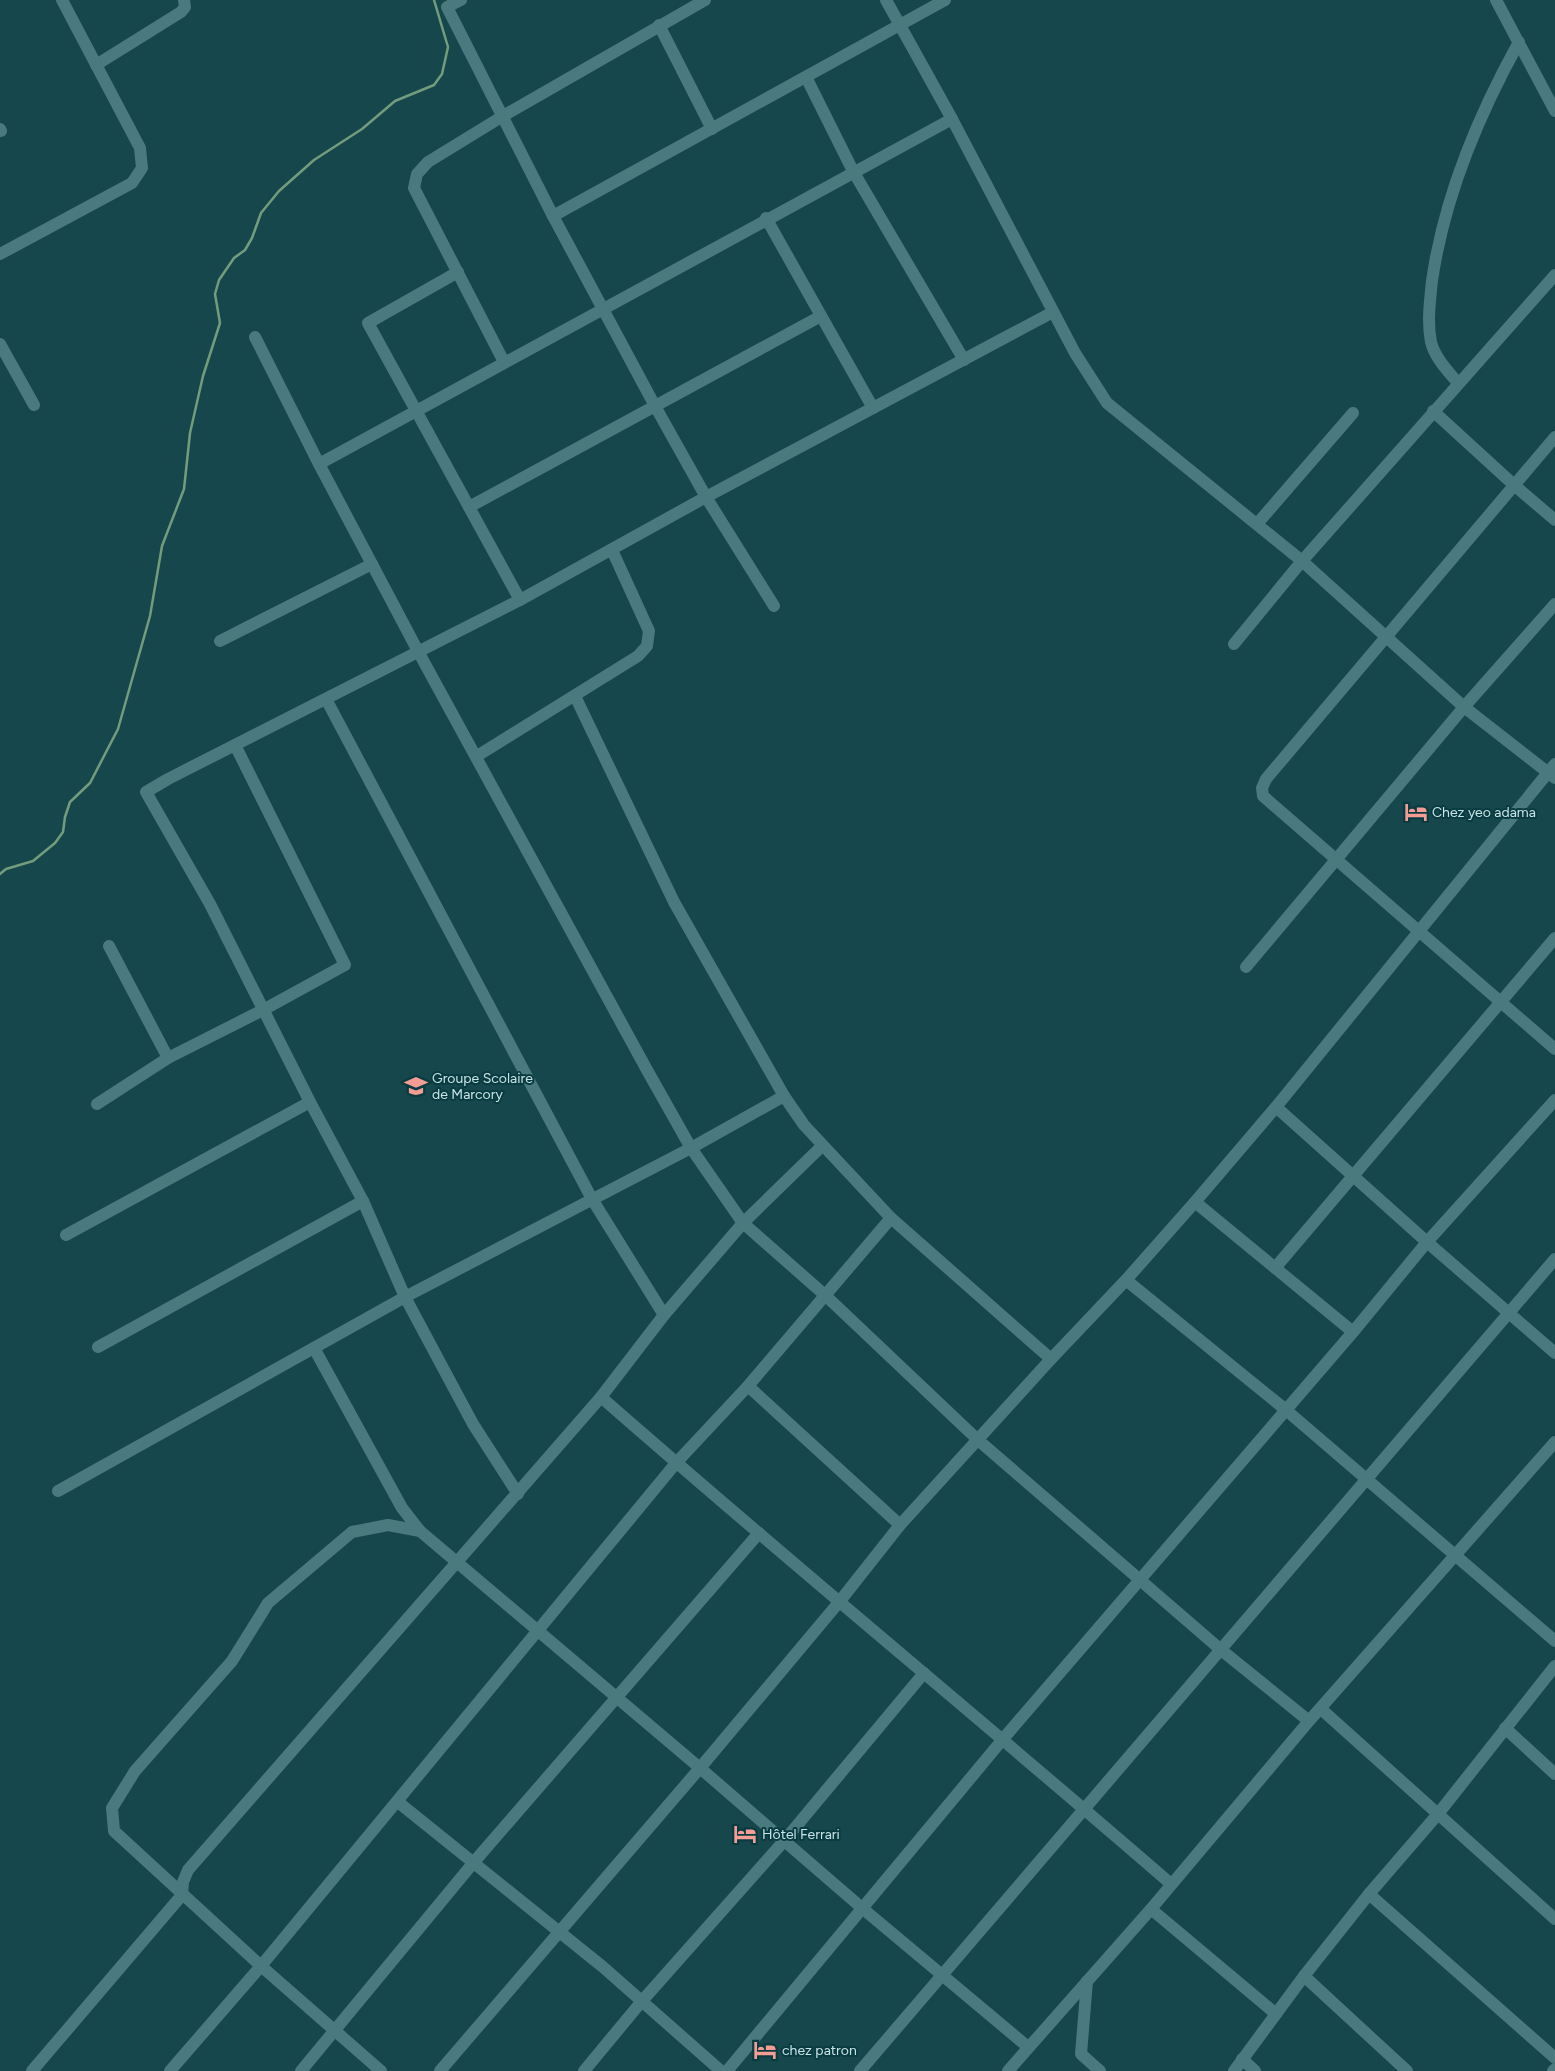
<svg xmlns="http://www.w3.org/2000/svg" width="1555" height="2071" viewBox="0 0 1555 2071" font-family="Figtree,sans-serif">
<rect width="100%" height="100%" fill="#16474c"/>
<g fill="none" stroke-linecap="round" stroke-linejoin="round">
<polyline stroke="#749c7c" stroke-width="2.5" points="0,874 6,869 33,861 55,843 63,832 65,817 70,802 90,783 118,729 150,616 162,546 184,489 190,433 203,376 220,323 215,294 219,280 234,258 245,250 252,238 261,213 279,191 314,160 362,129 395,101 434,85 442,74 448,47 434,0"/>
<g stroke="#4a797e" stroke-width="12">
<polyline points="461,0 447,7 553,216 655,406 706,497 774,606"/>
<polyline points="886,0 952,119 1075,353 1107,403 1302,561 1464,707 1555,778"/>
<polyline points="1496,0 1555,111"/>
<polyline points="659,25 712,129"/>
<polyline points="96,65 181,12 185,7 184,0"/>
<polyline points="806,77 853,171 964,360"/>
<polyline points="0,129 1,131"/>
<polyline points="553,216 945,0"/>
<polyline points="766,218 873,408"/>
<polyline points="0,254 132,183 142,168 140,148 62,0"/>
<polyline points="458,272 368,323 520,600"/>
<polyline points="255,337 319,464 419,653 647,1070 691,1148 743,1223 826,1296 978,1440 1220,1649 1309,1721"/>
<polyline points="0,344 34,405"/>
<polyline points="504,362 414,188 417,174 428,162 503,116 705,0"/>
<path d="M1458,383C1448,371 1435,358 1431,342C1427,322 1430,301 1432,281C1444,197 1478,116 1519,42"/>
<polyline points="1433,411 1514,485 1555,520"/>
<polyline points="1555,437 1266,779 1262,788 1263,796 1555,1049"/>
<polyline points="319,464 952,119"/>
<polyline points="469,507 821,316"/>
<polyline points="1257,524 1353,413"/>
<polyline points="220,641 372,564"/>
<polyline points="1234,644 1302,561 1555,275"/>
<polyline points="575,696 674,902 784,1096 804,1125 891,1218 1051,1359"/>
<polyline points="326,699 592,1199 664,1315"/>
<polyline points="477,756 638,656 647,646 649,631 612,550"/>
<polyline points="109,946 168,1058"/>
<polyline points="1246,967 1464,707 1555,604"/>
<polyline points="97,1104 168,1058 263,1010 345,965 235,745"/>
<polyline points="1276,1107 1427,1242 1555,1353"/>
<polyline points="1195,1202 1353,1332"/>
<polyline points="66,1235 310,1102"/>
<polyline points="1275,1268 1555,938"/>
<polyline points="1126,1280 1286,1410 1555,1641"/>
<polyline points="98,1347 363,1201"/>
<polyline points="314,1348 402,1508 420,1531 700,1768 862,1908 1028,2047"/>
<polyline points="748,1386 900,1525"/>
<path d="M601,1397C789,1562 982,1720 1171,1884"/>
<polyline points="58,1491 405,1297 691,1148 784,1096"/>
<polyline points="518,1494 473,1424 405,1297 363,1201 310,1102 210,904 146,792 168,779 520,600 706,497 1053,312"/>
<polyline points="1321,1709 1555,1919"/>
<polyline points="1505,1728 1555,1774"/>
<polyline points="398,1802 603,1967 721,2071"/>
<polyline points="1369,1894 1555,2058"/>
<polyline points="1151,1909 1276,2014"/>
<polyline points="1304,1976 1407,2071"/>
<polyline points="1087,1981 1081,2054 1100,2071"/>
<polyline points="1242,2059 1255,2071"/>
<polyline points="32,2071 182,1895 183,1882 188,1870 601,1397 664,1315 743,1223 822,1146"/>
<polyline points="170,2071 261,1966 676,1463 748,1386 891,1218"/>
<polyline points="301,2071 474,1862 759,1533"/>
<polyline points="381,2071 261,1966 114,1831 112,1808 135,1771 232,1661 268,1603 352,1532 388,1525 420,1531"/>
<polyline points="440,2071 700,1768 840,1601 900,1525 1051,1359 1126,1280 1195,1202 1276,1107 1555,764"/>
<polyline points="584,2071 642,2001 784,1841 924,1673"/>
<polyline points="727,2071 1003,1739 1353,1332 1427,1242 1555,1100"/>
<polyline points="860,2071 1555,1259"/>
<polyline points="1008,2071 1151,1909 1309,1721 1555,1442"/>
<polyline points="1234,2071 1304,1976 1369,1894 1438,1814 1555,1666"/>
<polyline points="1553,2071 1555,2069"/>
</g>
</g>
<defs>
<symbol id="hotel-bare" viewBox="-9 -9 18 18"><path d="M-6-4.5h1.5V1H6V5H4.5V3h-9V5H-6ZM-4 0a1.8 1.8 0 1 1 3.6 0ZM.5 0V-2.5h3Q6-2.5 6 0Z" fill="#f59c95" stroke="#083c41" stroke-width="2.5" paint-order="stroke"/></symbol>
<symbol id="school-bare" viewBox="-9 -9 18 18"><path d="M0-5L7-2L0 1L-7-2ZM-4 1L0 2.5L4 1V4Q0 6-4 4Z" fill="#f59c95" stroke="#083c41" stroke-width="2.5" paint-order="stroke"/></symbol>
</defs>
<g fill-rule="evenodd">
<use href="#hotel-bare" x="1400" y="796" width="32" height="32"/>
<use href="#school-bare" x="400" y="1070" width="32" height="32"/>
<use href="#hotel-bare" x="729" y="1818" width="32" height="32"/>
<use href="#hotel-bare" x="749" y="2034" width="32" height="32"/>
</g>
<g text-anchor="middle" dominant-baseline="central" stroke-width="4" stroke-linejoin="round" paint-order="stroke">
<g font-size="14" fill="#cbe3e6" stroke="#083c41" text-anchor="start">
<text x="1432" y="812">Chez yeo adama</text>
<text x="432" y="1078">Groupe Scolaire<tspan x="432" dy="16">de Marcory</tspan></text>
<text x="762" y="1834">Hôtel Ferrari</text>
<text x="782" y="2050">chez patron</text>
</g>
</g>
</svg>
